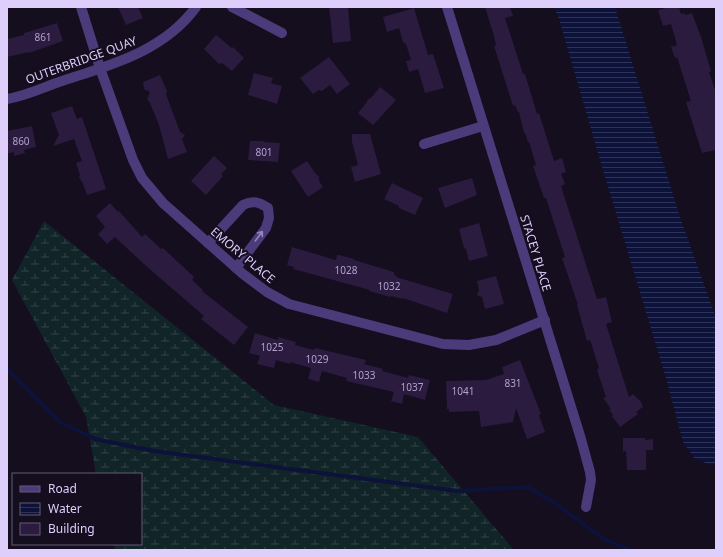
<svg xmlns="http://www.w3.org/2000/svg" width="723" height="557" viewBox="0 0 723 557" font-family="'Noto Sans',sans-serif">
<defs>
<pattern id="wetland-marsh" width="20" height="14" patternUnits="userSpaceOnUse"><rect width="20" height="14" fill="#112428"/><path d="M1 5h8M5 5V1M11 12h8M15 12V8" fill="none" stroke="#334348"/></pattern>
<pattern id="water-rules" width="6" height="5" patternUnits="userSpaceOnUse"><rect width="6" height="5" fill="#0c123a"/><path d="M0 2.5h6" fill="none" stroke="#2f3357"/></pattern>
</defs>
<rect width="100%" height="100%" fill="#140e1f"/>
<polygon fill="url(#wetland-marsh)" points="44,221 274,405 418,437 514,550 116,550 113,544 141,544 141,474 96,474 86,417 12,280"/>
<polygon fill="url(#water-rules)" points="554,7 615,7 680,217 716,318 716,464 710,465 694,458 683,442 666,378 603,170 559,19"/>
<g fill="none" stroke-linecap="round" stroke-linejoin="round">
<polyline stroke="#0c123a" stroke-width="4" points="7,368 60,422 95,439 154,451 457,491 528,487 553,502 604,539 630,550"/>
</g>
<g fill="#2a1b3f">
<polygon points="118,7 138,7 143,18 126,25"/>
<polygon points="329,7 348,7 351,41 333,43"/>
<polygon points="485,7 510,7 513,16 505,18 523,74 525,74 537,114 539,113 554,161 562,158 566,172 561,174 565,184 561,186 597,299 606,297 612,322 606,324 629,397 633,394 641,402 643,407 636,412 638,414 620,427 612,416 613,415 609,409 611,409 603,398 606,397 597,370 599,368 590,340 587,341 577,305 578,305 562,258 565,257 546,198 544,198 533,166 536,165 529,142 528,142 525,133 524,133 519,112 518,112 515,105 513,106 494,46 496,46 494,36"/>
<polygon points="670,7 679,7 681,14 684,13 685,15 692,13 701,37 711,71 709,72 716,93 716,150 702,153 695,131 686,102 691,101 677,57 675,58 671,47 677,45 671,24 663,26 658,10"/>
<polygon points="414,8 428,55 433,54 444,88 425,93 418,69 409,72 406,61 411,60 406,44 403,42 399,28 387,32 383,17"/>
<polygon points="57,23 63,41 29,53 29,52 7,57 7,39 24,35 24,33"/>
<polygon points="216,35 232,48 233,47 244,58 232,71 222,63 219,64 204,49"/>
<polygon points="329,57 350,84 337,94 330,85 322,91 319,90 313,94 300,78"/>
<polygon points="254,73 273,78 271,83 282,86 277,104 248,95"/>
<polygon points="160,75 167,91 166,94 180,132 185,135 182,139 187,152 168,159 159,125 150,103 147,99 150,92 144,89 143,82"/>
<polygon points="380,87 396,100 373,125 358,113 367,102 367,100 371,98"/>
<polygon points="72,106 77,119 82,117 106,189 87,195 83,184 79,177 80,175 76,163 82,161 74,139 53,146 59,135 51,113"/>
<polygon points="32,126 36,147 24,150 25,153 14,156 14,152 7,154 7,131"/>
<polygon points="352,134 370,134 381,174 355,182 351,167 358,165 352,142"/>
<polygon points="250,141 263,141 264,142 280,143 278,162 248,160"/>
<polygon points="214,156 227,168 221,174 223,176 206,195 191,181"/>
<polygon points="307,161 315,173 319,177 319,181 323,187 308,197 291,171"/>
<polygon points="472,178 477,195 445,208 438,188"/>
<polygon points="392,183 423,198 415,215 399,208 399,206 384,199"/>
<polygon points="110,203 118,212 119,211 142,237 145,234 161,249 163,248 194,277 192,280 203,290 202,291 248,327 234,345 201,319 204,316 145,265 115,237 107,244 98,234 105,227 96,216"/>
<polygon points="479,223 488,256 469,261 466,249 464,248 459,229"/>
<polygon points="292,247 336,260 337,255 339,255 354,259 354,260 361,262 394,272 394,275 397,276 396,277 453,294 447,313 403,298 403,299 391,296 390,297 369,291 370,290 293,269 294,267 287,265"/>
<polygon points="496,276 504,304 485,309 482,297 477,295 479,290 477,281"/>
<polygon points="255,333 278,340 278,337 296,342 295,345 314,350 315,348 366,360 364,364 383,369 382,371 408,378 409,375 430,380 425,400 404,394 402,404 391,401 394,392 346,381 347,378 322,371 319,382 308,379 311,368 290,362 290,364 276,360 274,368 257,364 260,356 249,353"/>
<polygon points="520,360 541,414 539,415 545,432 527,439 516,408 513,422 481,427 479,411 449,412 449,409 447,409 446,381 486,380 504,374 502,367"/>
<polygon points="623,438 645,438 645,440 653,439 653,450 646,450 646,470 627,470 626,451 623,452"/>
</g>
<g fill="none" stroke-linecap="round" stroke-linejoin="round">
<g stroke="#4c3b7b" stroke-width="10">
<polyline points="81,7 100,68 133,160 142,178 163,203 243,274 267,292 289,304 443,344 469,345 496,340 545,320"/>
<polyline points="232,7 282,33"/>
<polyline points="447,7 581,439 590,472 591,480 586,507"/>
<path d="M7,99C26,96 44,87 62,81C111,65 164,51 196,7"/>
<polyline points="424,144 483,126"/>
<path d="M208,243L243,205C253,200 259,202 268,208L269,218L266,228L236,268"/>
</g>
</g>
<defs><path id="oneway-shaft" d="M-6 0H5M1.5-3L5.5 0L1.5 3" fill="none" stroke-width="1.6" stroke-linecap="round" stroke-linejoin="round"/></defs>
<use stroke="#9584bc" href="#oneway-shaft" transform="translate(259 236) rotate(-53)"/>
<g text-anchor="middle" dominant-baseline="central" stroke-width="4" stroke-linejoin="round" paint-order="stroke">
<g font-size="10" fill="#b1a1cd">
<text x="43" y="37">861</text>
<text x="21" y="141">860</text>
<text x="264" y="152">801</text>
<text x="346" y="270">1028</text>
<text x="389" y="286">1032</text>
<text x="272" y="347">1025</text>
<text x="317" y="359">1029</text>
<text x="364" y="375">1033</text>
<text x="513" y="383">831</text>
<text x="412" y="387">1037</text>
<text x="463" y="391">1041</text>
</g>
<g font-size="12" fill="#decefc" stroke="#140e1f">
<text transform="translate(81 60) rotate(-20)">OUTERBRIDGE QUAY</text>
<text transform="translate(536 253) rotate(73)">STACEY PLACE</text>
<text transform="translate(243 255) rotate(40)">EMORY PLACE</text>
</g>
</g>
<rect width="723" height="557" fill="none" stroke="#decefc" stroke-width="16"/>
<rect x="12" y="473" width="130" height="72" fill="#140e1f" stroke="#655b77"/>
<rect x="20" y="486" width="20" height="6" fill="#4c3b7b" stroke="#655b77"/>
<text x="48" y="493" font-size="12" fill="#decefc">Road</text>
<rect x="20" y="503" width="20" height="12" fill="url(#water-rules)" stroke="#655b77"/>
<text x="48" y="513" font-size="12" fill="#decefc">Water</text>
<rect x="20" y="523" width="20" height="12" fill="#2a1b3f" stroke="#655b77"/>
<text x="48" y="533" font-size="12" fill="#decefc">Building</text>
</svg>
